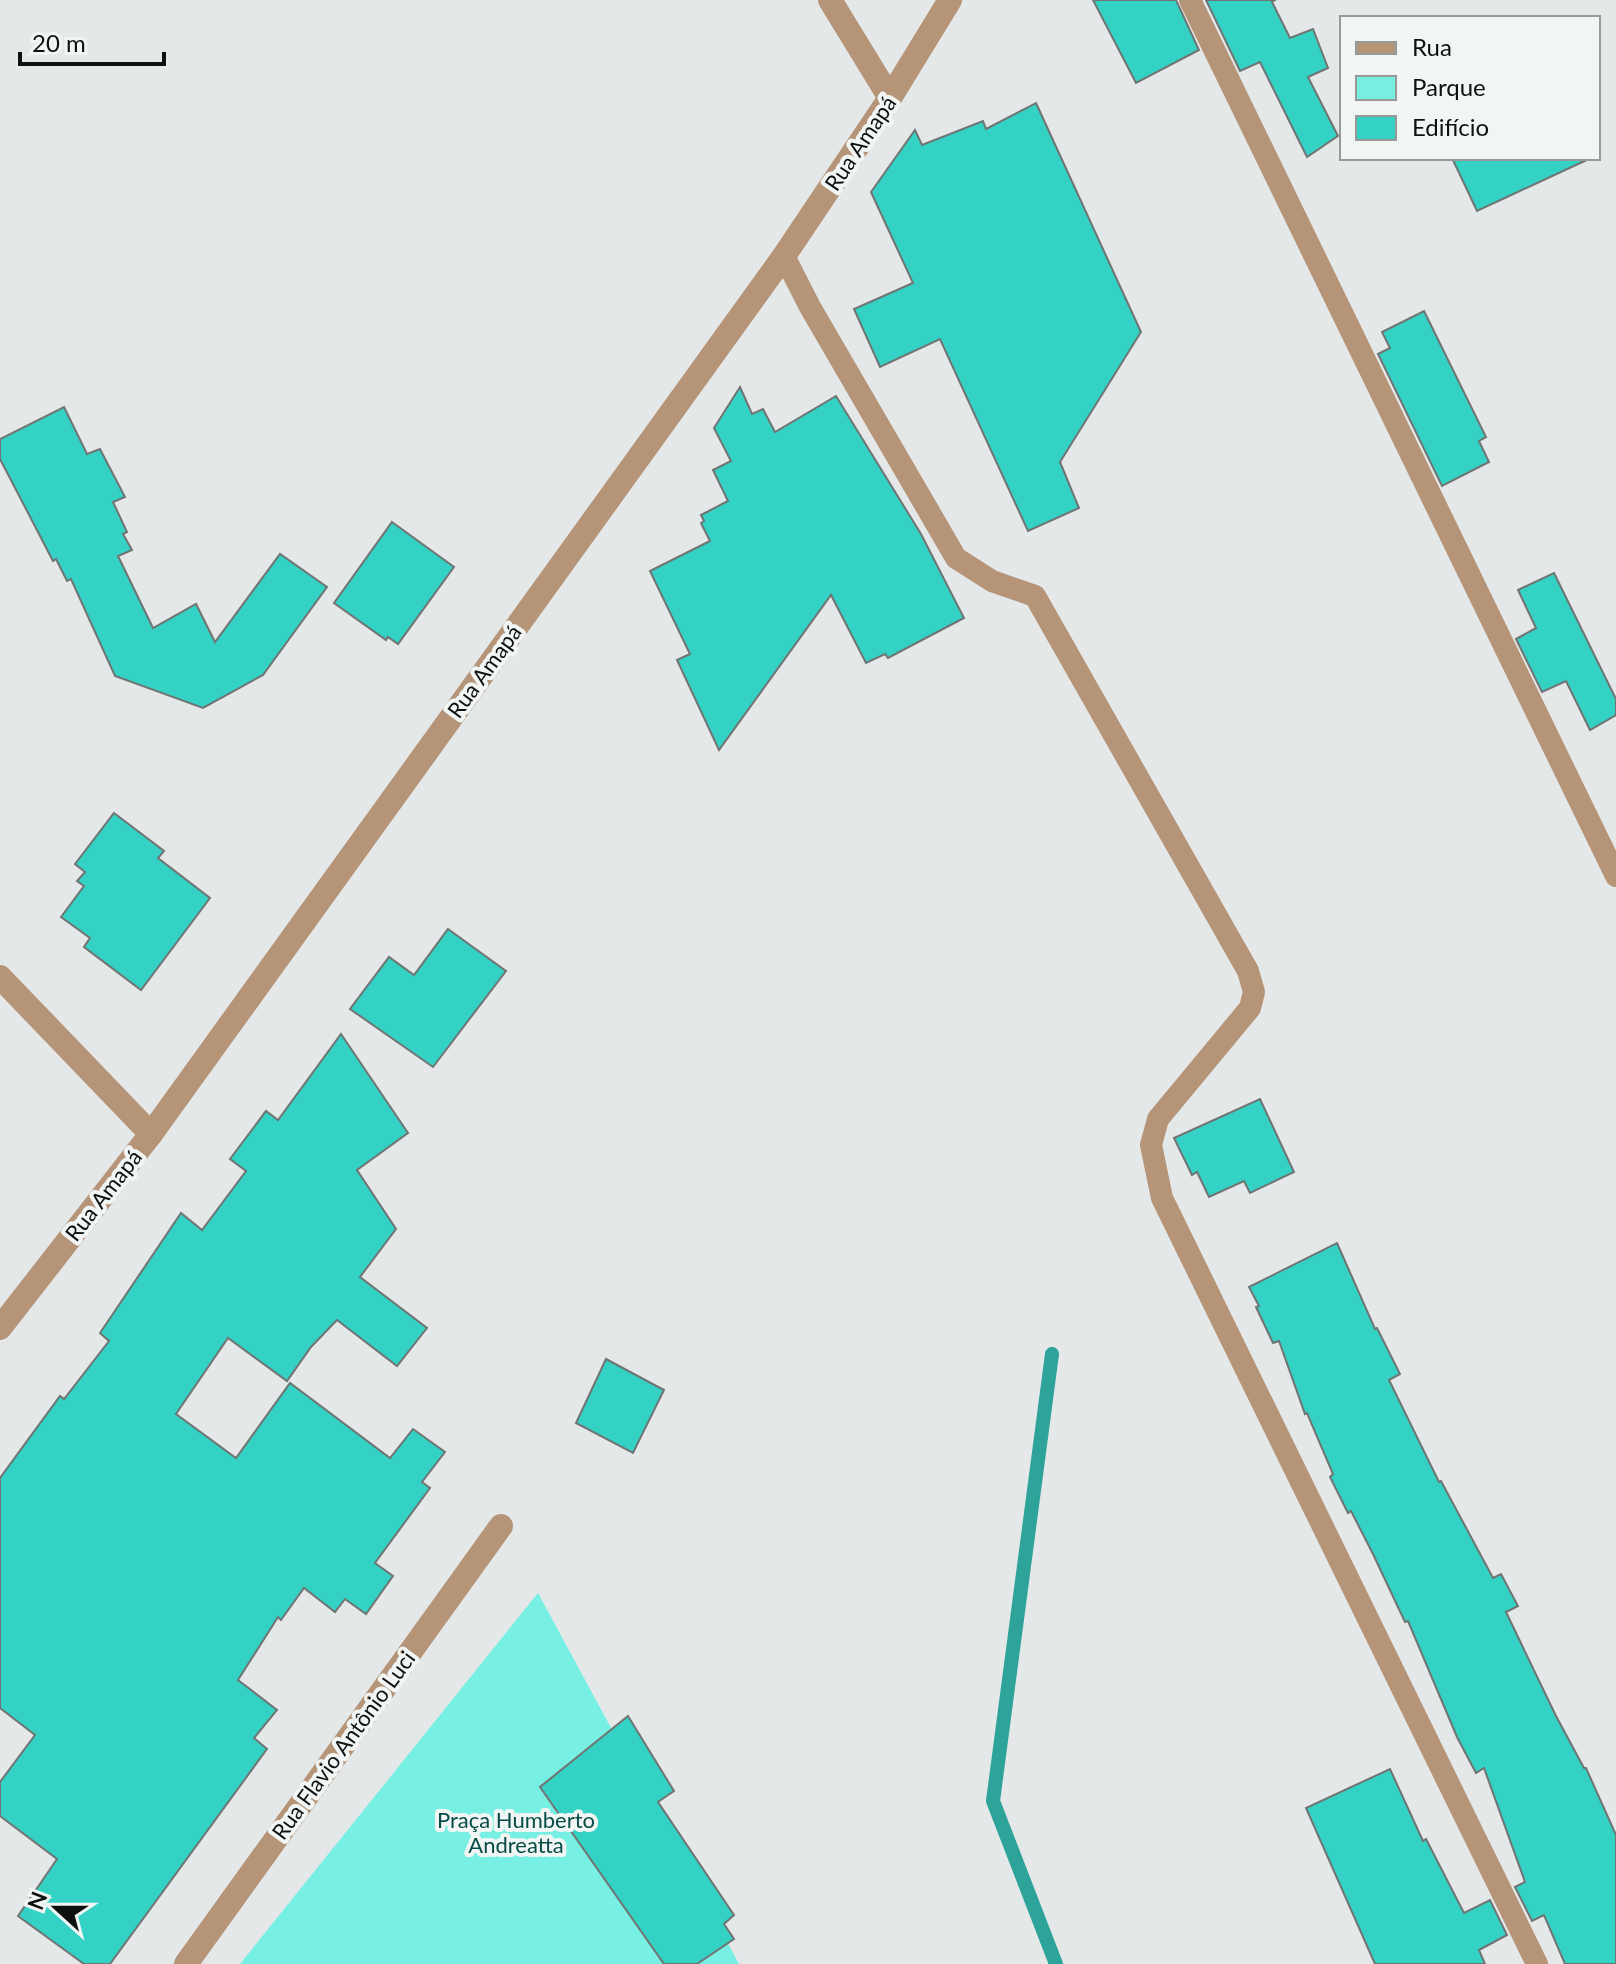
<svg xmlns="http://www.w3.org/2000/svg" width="1616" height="1964" viewBox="0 0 1616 1964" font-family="Lato,sans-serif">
<rect width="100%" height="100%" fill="#e4e8e8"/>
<polygon fill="#78efe3" points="538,1593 739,1964 240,1964"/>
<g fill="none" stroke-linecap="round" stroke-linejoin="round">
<polyline stroke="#2ea399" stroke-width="14" points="1052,1354 993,1801 1056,1964"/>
</g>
<g fill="#33d2c5" stroke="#707473" stroke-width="2">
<polygon points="1093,0 1176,0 1199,50 1136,83"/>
<polygon points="1206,0 1275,0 1272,2 1290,38 1313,29 1328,68 1308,77 1338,136 1307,157 1260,62 1240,71"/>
<polygon points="1036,103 1141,332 1060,462 1079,508 1028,531 940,339 880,367 854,309 913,283 871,192 915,130 922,145 983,121 986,129"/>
<polygon points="1452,158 1591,158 1477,211"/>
<polygon points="1424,311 1486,437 1479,441 1489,462 1442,486 1378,354 1390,348 1382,332"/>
<polygon points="740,387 752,414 763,409 775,432 836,396 921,534 964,618 888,658 885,654 866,663 831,595 719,750 677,660 690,654 650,571 710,541 701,523 704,521 701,515 728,501 713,470 731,461 714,428"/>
<polygon points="64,407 87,454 100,449 125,497 113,502 127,532 123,534 132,550 118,556 153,628 196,604 215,642 280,554 327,587 263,675 203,708 115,676 71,579 67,581 56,559 53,561 0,459 0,439"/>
<polygon points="392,522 454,567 398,644 388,637 386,640 334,603"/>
<polygon points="1554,573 1616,699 1616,715 1590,730 1566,681 1542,692 1516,639 1536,628 1518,590"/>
<polygon points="114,813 164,851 158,858 210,898 141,990 84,947 90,938 61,917 84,886 77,881 85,872 75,864"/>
<polygon points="448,929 506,971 433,1067 350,1009 389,957 414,975"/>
<polygon points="341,1034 408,1133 357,1170 396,1229 360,1277 427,1328 397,1366 337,1320 311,1347 287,1381 228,1338 176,1414 236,1458 290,1383 390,1458 413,1429 445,1452 422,1482 430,1488 375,1563 393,1576 366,1614 345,1599 335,1612 304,1588 281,1620 278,1617 238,1680 277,1710 254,1738 267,1749 110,1964 84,1964 18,1916 57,1859 0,1816 0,1782 35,1735 0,1708 0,1478 60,1396 64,1399 109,1341 100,1333 181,1213 202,1230 246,1171 230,1159 266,1111 278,1120"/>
<polygon points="1260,1099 1294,1172 1250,1193 1244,1181 1209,1197 1197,1172 1192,1175 1174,1138"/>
<polygon points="1337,1243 1375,1329 1377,1328 1400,1374 1389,1380 1439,1482 1441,1481 1493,1578 1501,1574 1518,1606 1506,1612 1556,1716 1584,1768 1586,1768 1616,1835 1616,1964 1565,1964 1544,1915 1532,1921 1515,1887 1525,1882 1484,1768 1476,1773 1457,1737 1408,1621 1405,1622 1373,1554 1351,1511 1348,1513 1330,1477 1333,1474 1307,1413 1305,1414 1279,1341 1273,1343 1256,1307 1259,1306 1249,1287"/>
<polygon points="606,1359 664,1390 633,1453 576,1423"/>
<polygon points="628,1716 674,1791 658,1802 734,1915 724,1924 734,1939 697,1964 664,1964 540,1787"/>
<polygon points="1390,1769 1423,1841 1426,1839 1464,1913 1490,1900 1507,1935 1479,1950 1485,1964 1375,1964 1306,1808"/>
</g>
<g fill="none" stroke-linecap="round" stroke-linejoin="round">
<g stroke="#b59477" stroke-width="22">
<polyline points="1190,0 1616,876"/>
<polyline points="784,256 810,307 956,558 992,581 1035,596 1248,971 1254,992 1250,1008 1158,1119 1151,1145 1162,1198 1537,1964"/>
</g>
<g stroke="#b59477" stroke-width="24">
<polyline points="830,0 890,98"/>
<polyline points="0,977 151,1134"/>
<polyline points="0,1328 151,1134 784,256 890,98 950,0"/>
<polyline points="186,1964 501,1526"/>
</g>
</g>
<g text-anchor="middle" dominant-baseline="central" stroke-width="8" stroke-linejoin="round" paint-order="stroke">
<g font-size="22" fill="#0f1010" stroke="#f1f6f5">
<text transform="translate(860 143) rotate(-56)">Rua Amapá</text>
<text transform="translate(484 671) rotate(-54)">Rua Amapá</text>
<text transform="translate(103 1195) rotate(-52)">Rua Amapá</text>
<text transform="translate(343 1745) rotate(-54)">Rua Flavio Antônio Luci</text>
</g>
<g font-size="22" fill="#084c47" stroke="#f1f6f5">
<text x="516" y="1819">Praça Humberto<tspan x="516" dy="25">Andreatta</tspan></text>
</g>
</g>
<rect x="1340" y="16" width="260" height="144" fill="#f1f6f5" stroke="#979a99" stroke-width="2"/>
<rect x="1356" y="42" width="40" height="12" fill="#b59477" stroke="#979a99" stroke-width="2"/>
<text x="1412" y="56" font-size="24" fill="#0f1010">Rua</text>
<rect x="1356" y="76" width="40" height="24" fill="#78efe3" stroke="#979a99" stroke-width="2"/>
<text x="1412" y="96" font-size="24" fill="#0f1010">Parque</text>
<rect x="1356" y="116" width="40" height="24" fill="#33d2c5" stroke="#979a99" stroke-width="2"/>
<text x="1412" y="136" font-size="24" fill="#0f1010">Edifício</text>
<g transform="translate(56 1908) rotate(291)" stroke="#f1f6f5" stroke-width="6" paint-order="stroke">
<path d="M0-6L14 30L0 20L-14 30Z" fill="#0f1010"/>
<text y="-12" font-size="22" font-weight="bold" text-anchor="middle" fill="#0f1010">N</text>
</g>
<path d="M20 52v12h144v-12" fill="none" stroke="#0f1010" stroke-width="4"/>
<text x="32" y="52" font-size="24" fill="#0f1010" stroke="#f1f6f5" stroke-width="6" paint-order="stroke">20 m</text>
</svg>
